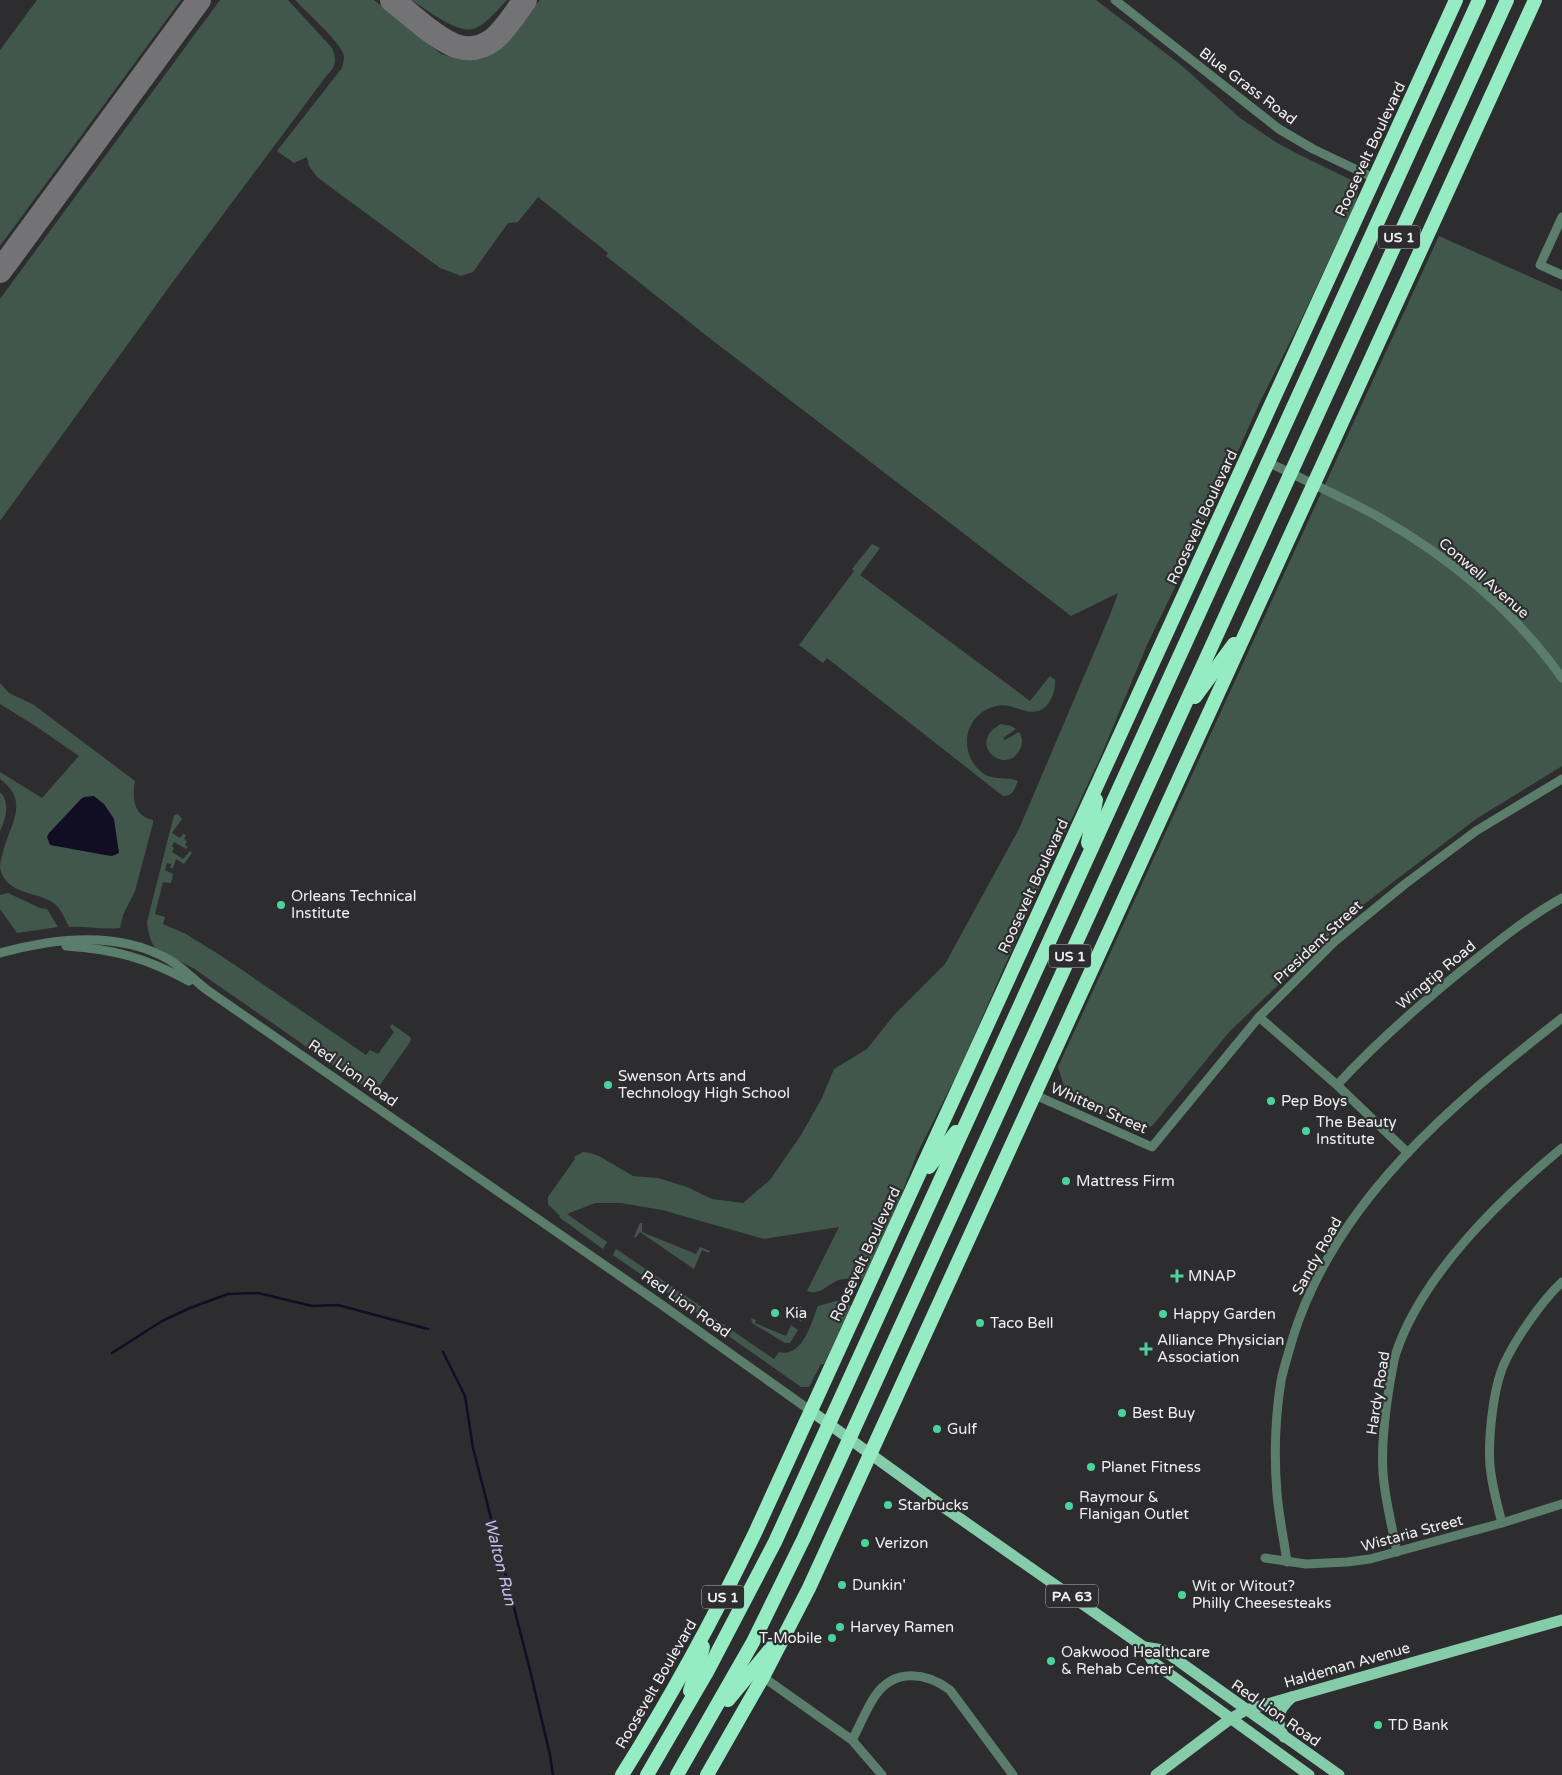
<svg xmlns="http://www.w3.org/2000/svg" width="1562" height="1775" viewBox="0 0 1562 1775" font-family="'Varela Round',sans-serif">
<rect width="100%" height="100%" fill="#2d2d30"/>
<g fill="#41574c">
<polygon points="37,0 181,0 0,246 0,50"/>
<path d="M220,0H288L332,48C337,59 336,67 327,75L172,283L0,521V299Z"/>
<path d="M295,0H374L441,54L460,59L474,60L483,58L496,51L540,0H1096L1181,65L1240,118L1277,143L1298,154L1351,180L1350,182L1353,185L1355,183L1358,191L1356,202L1302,318L1259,404L1207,521L1147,645L1101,756L1031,906L960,1068L917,1154L898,1203L863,1280C856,1279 847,1278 839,1280C827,1284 821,1296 807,1291L839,1227L764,1239L662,1210L621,1203H595L567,1214L607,1242L603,1249L559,1217L560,1216L548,1204V1197L575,1159L574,1157L583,1152L590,1153L599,1156L633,1176L658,1178L687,1187L712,1199L743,1203L770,1180L801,1135L822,1098L834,1069L867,1049L894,1015L945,964L1019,829L1110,615L1118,593L1071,616L712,340L606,256L608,253L538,197L518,222L508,223L473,272L461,276L440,268L317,177L309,166L307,157L294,163L277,151L342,68C343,63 345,58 343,53C337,39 307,13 295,0Z"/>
<path d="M411,0H507C498,9 489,21 478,27C461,38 427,9 411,0Z"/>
<polygon points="1439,236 1562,291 1562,766 1476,819 1359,908 1230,1031 1152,1126 1144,1129 1067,1096 1058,1067"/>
<path d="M872,544L880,548L860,575L1030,701L1050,676L1055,680C1056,691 1050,708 1038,711C1024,715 1012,702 996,706C963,714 957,755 984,774C995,781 1007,776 1018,781C1014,790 1013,796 1003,796L827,658L823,663L799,645L854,571L852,569Z"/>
<path d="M0,683L9,693L34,705L135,781C132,797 133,816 153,820V823L135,891L123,915L120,928C103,930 86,926 69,927C64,918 61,907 52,902C35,891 4,894 0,867C0,864 1,859 2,856C8,827 32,802 0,779V772L42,798L79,756L37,727L0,704Z"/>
<path d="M1001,724L1011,726L1016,729L1003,738L1005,740L1019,732C1023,738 1023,744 1019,751C1005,776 965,743 1001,724Z"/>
<path d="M0,793L2,794C10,805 5,820 0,831Z"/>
<path d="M178,814L182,819L172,833L180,838L183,834L186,835L184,839L187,841L185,845L188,847L186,849L174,842L172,846L174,848L172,852L183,859L190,851L192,853L184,864L176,859L173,868H170L171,864L167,863L165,870L173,874L171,883L163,882L155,914L165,917L163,924L186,934L223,957L366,1055L370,1050L378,1054L394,1032L390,1027L392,1024L409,1036L411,1038L410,1042L380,1085L376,1087L366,1088L193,968L157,950C150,942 148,932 147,922L174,815Z"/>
<polygon points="8,893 40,908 47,909 58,927 17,933 0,909 0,895"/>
<polygon points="640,1223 642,1223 642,1232 696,1254 700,1247 710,1251 709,1253 702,1250 694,1269 640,1232 635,1238 634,1237"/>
<polygon points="616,1249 705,1309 700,1315 613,1255"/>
<path d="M836,1301H841L851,1306L824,1364H821L809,1387H801L710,1323L714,1318L774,1359L779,1352C803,1358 811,1323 818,1306Z"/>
<polygon points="800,1306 807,1310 801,1322 795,1317"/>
<polygon points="751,1318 756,1320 755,1323 786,1336 791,1325 798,1330 790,1343 785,1343 752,1323"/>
</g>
<polygon fill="#110e23" points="94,796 104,804 114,819 119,853 112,856 105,855 50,845 47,837 49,833 81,799 84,797"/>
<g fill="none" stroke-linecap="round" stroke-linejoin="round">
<g stroke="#110e23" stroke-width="2.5">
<polyline points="443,1352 465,1396 473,1448 530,1670 550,1755 553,1775"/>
<polyline points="112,1353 162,1321 190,1308 228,1294 258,1293 312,1306 338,1305 428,1329"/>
</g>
<g stroke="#737376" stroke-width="24">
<path d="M392,0C403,9 414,18 425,27C446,43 468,59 494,39C506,29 516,12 525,0"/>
<polyline points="0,271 199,0"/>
</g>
<g stroke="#5b7d6c" stroke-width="9">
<polyline points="1115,0 1279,129 1313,149 1374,178"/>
<polyline points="1562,217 1540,265 1562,275"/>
<path d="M1268,462C1304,480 1342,497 1377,516C1448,556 1515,611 1562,678"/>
<path d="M66,946C114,949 146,958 189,981"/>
<path d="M0,953C54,938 117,930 168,959C182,967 194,980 207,990L662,1305L811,1411"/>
<polyline points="1259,1017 1337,1085 1408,1153"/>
<path d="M1337,1085C1377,1042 1420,1004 1466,967C1497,942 1528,917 1562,898"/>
<polyline points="1035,1095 1152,1147 1259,1017 1334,942 1405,884 1476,831 1562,779"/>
<path d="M1502,1523C1497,1504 1492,1486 1490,1466C1488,1438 1493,1389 1504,1364C1516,1338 1541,1302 1562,1282"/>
<path d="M1397,1552C1392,1526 1385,1500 1383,1473C1381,1443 1385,1413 1390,1382C1392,1373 1393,1362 1396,1353C1422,1275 1500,1199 1562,1148"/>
<polyline points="1265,1558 1306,1564 1347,1562 1370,1559 1502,1523 1562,1504"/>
<path d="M1287,1562C1284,1540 1279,1517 1277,1494C1274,1457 1275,1418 1281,1381C1284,1366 1289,1352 1293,1337C1336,1200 1452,1104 1562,1018"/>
<polyline points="763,1677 852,1740 882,1775"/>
<path d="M852,1740C860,1726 866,1709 875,1696C894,1668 926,1672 950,1690L1013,1775"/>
</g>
<g stroke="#85ccaa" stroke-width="11">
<polyline points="811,1411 945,1508 1144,1647 1153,1662 1309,1775"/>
<polyline points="1144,1647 1163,1650 1339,1775"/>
<path d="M1284,1737C1275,1719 1277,1711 1292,1697"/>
<polyline points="1156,1775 1230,1719 1246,1710 1562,1620"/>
</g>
<g stroke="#95ecc2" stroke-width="14">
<polyline points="1195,697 1234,644"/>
<polyline points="1088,843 1096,800"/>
<polyline points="929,1167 956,1132"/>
<polyline points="690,1691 703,1647"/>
<polyline points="728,1700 772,1647"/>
<path d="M622,1775C671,1697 715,1616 755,1533L1456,0"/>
<polyline points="647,1775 707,1672 775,1542 1479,0"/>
<polyline points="677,1775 753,1642 804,1538 1507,0"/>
<polyline points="707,1775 763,1677 809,1588 1535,0"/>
</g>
</g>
<g fill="#4ad49c" stroke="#2d2d30" stroke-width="2">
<circle cx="281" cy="905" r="5"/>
<circle cx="608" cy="1085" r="5"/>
<circle cx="1271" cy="1101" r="5"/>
<circle cx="1306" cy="1131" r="5"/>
<circle cx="1066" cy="1181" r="5"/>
<path d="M1174.5 1268.5h5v5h5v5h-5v5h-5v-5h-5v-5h5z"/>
<circle cx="775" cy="1313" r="5"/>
<circle cx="1163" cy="1314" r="5"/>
<circle cx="980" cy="1323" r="5"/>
<path d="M1143.5 1341.5h5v5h5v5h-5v5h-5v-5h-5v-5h5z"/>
<circle cx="1122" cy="1413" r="5"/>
<circle cx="937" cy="1429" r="5"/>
<circle cx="1091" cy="1467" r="5"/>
<circle cx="888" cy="1505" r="5"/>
<circle cx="1069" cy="1506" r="5"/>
<circle cx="865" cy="1543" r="5"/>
<circle cx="842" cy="1585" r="5"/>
<circle cx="1182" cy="1595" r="5"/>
<circle cx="840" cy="1627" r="5"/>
<circle cx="832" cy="1638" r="5"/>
<circle cx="1051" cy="1661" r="5"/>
<circle cx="1378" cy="1725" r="5"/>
</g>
<g text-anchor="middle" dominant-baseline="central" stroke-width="4.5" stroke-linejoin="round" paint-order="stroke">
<g fill="#2d2d30" stroke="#b6b6b8" stroke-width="1">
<rect x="1378" y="225.5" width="42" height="23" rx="4"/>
<rect x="1049" y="944.5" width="42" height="23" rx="4"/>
<rect x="1046" y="1584.5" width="52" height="23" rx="4"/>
<rect x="702" y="1585.5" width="42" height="23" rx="4"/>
</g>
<g font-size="14" font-weight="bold" fill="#f0f0f3">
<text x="1399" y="237">US 1</text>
<text x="1070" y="956">US 1</text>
<text x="1072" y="1596">PA 63</text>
<text x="723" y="1597">US 1</text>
</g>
<g font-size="15" fill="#f0f0f3" stroke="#2d2d30">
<text transform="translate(1248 86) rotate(37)">Blue Grass Road</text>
<text transform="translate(1370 149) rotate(-65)">Roosevelt Boulevard</text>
<text transform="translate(1202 517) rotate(-65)">Roosevelt Boulevard</text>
<text transform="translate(1484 578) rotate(41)">Conwell Avenue</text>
<text transform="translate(1033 886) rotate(-65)">Roosevelt Boulevard</text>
<text transform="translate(1318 942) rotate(-43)">President Street</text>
<text transform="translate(1436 975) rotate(-40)">Wingtip Road</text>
<text transform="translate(353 1073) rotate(35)">Red Lion Road</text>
<text transform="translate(1099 1108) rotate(24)">Whitten Street</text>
<text transform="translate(865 1254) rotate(-65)">Roosevelt Boulevard</text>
<text transform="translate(1317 1256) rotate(-61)">Sandy Road</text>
<text transform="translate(686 1304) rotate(35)">Red Lion Road</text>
<text transform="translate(1378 1393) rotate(-81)">Hardy Road</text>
<text transform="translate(1412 1533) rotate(-15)">Wistaria Street</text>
<text transform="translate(1347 1665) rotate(-16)">Haldeman Avenue</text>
<text transform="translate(656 1684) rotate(-60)">Roosevelt Boulevard</text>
<text transform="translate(1276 1713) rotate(35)">Red Lion Road</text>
</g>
<g font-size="15" fill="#f0f0f3" stroke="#2d2d30" text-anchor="start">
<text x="291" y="896">Orleans Technical<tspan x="291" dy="17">Institute</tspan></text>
<text x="618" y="1076">Swenson Arts and<tspan x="618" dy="17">Technology High School</tspan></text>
<text x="1281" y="1101">Pep Boys</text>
<text x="1316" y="1122">The Beauty<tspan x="1316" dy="17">Institute</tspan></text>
<text x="1076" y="1181">Mattress Firm</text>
<text x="1188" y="1276">MNAP</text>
<text x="785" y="1313">Kia</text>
<text x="1173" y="1314">Happy Garden</text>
<text x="990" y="1323">Taco Bell</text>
<text x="1157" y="1340">Alliance Physician<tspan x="1157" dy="17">Association</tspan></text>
<text x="1132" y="1413">Best Buy</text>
<text x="947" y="1429">Gulf</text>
<text x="1101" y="1467">Planet Fitness</text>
<text x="1079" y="1497">Raymour &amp;<tspan x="1079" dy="17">Flanigan Outlet</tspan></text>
<text x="898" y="1505">Starbucks</text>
<text x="875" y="1543">Verizon</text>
<text x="852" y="1585">Dunkin'</text>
<text x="1192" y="1586">Wit or Witout?<tspan x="1192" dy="17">Philly Cheesesteaks</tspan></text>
<text x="850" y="1627">Harvey Ramen</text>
<text x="822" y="1638" text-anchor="end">T-Mobile</text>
<text x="1061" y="1652">Oakwood Healthcare<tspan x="1061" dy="17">&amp; Rehab Center</tspan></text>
<text x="1388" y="1725">TD Bank</text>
</g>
<g font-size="16" font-style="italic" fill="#c5c1f5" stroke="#2d2d30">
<text transform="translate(500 1562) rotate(76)">Walton Run</text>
</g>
</g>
</svg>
